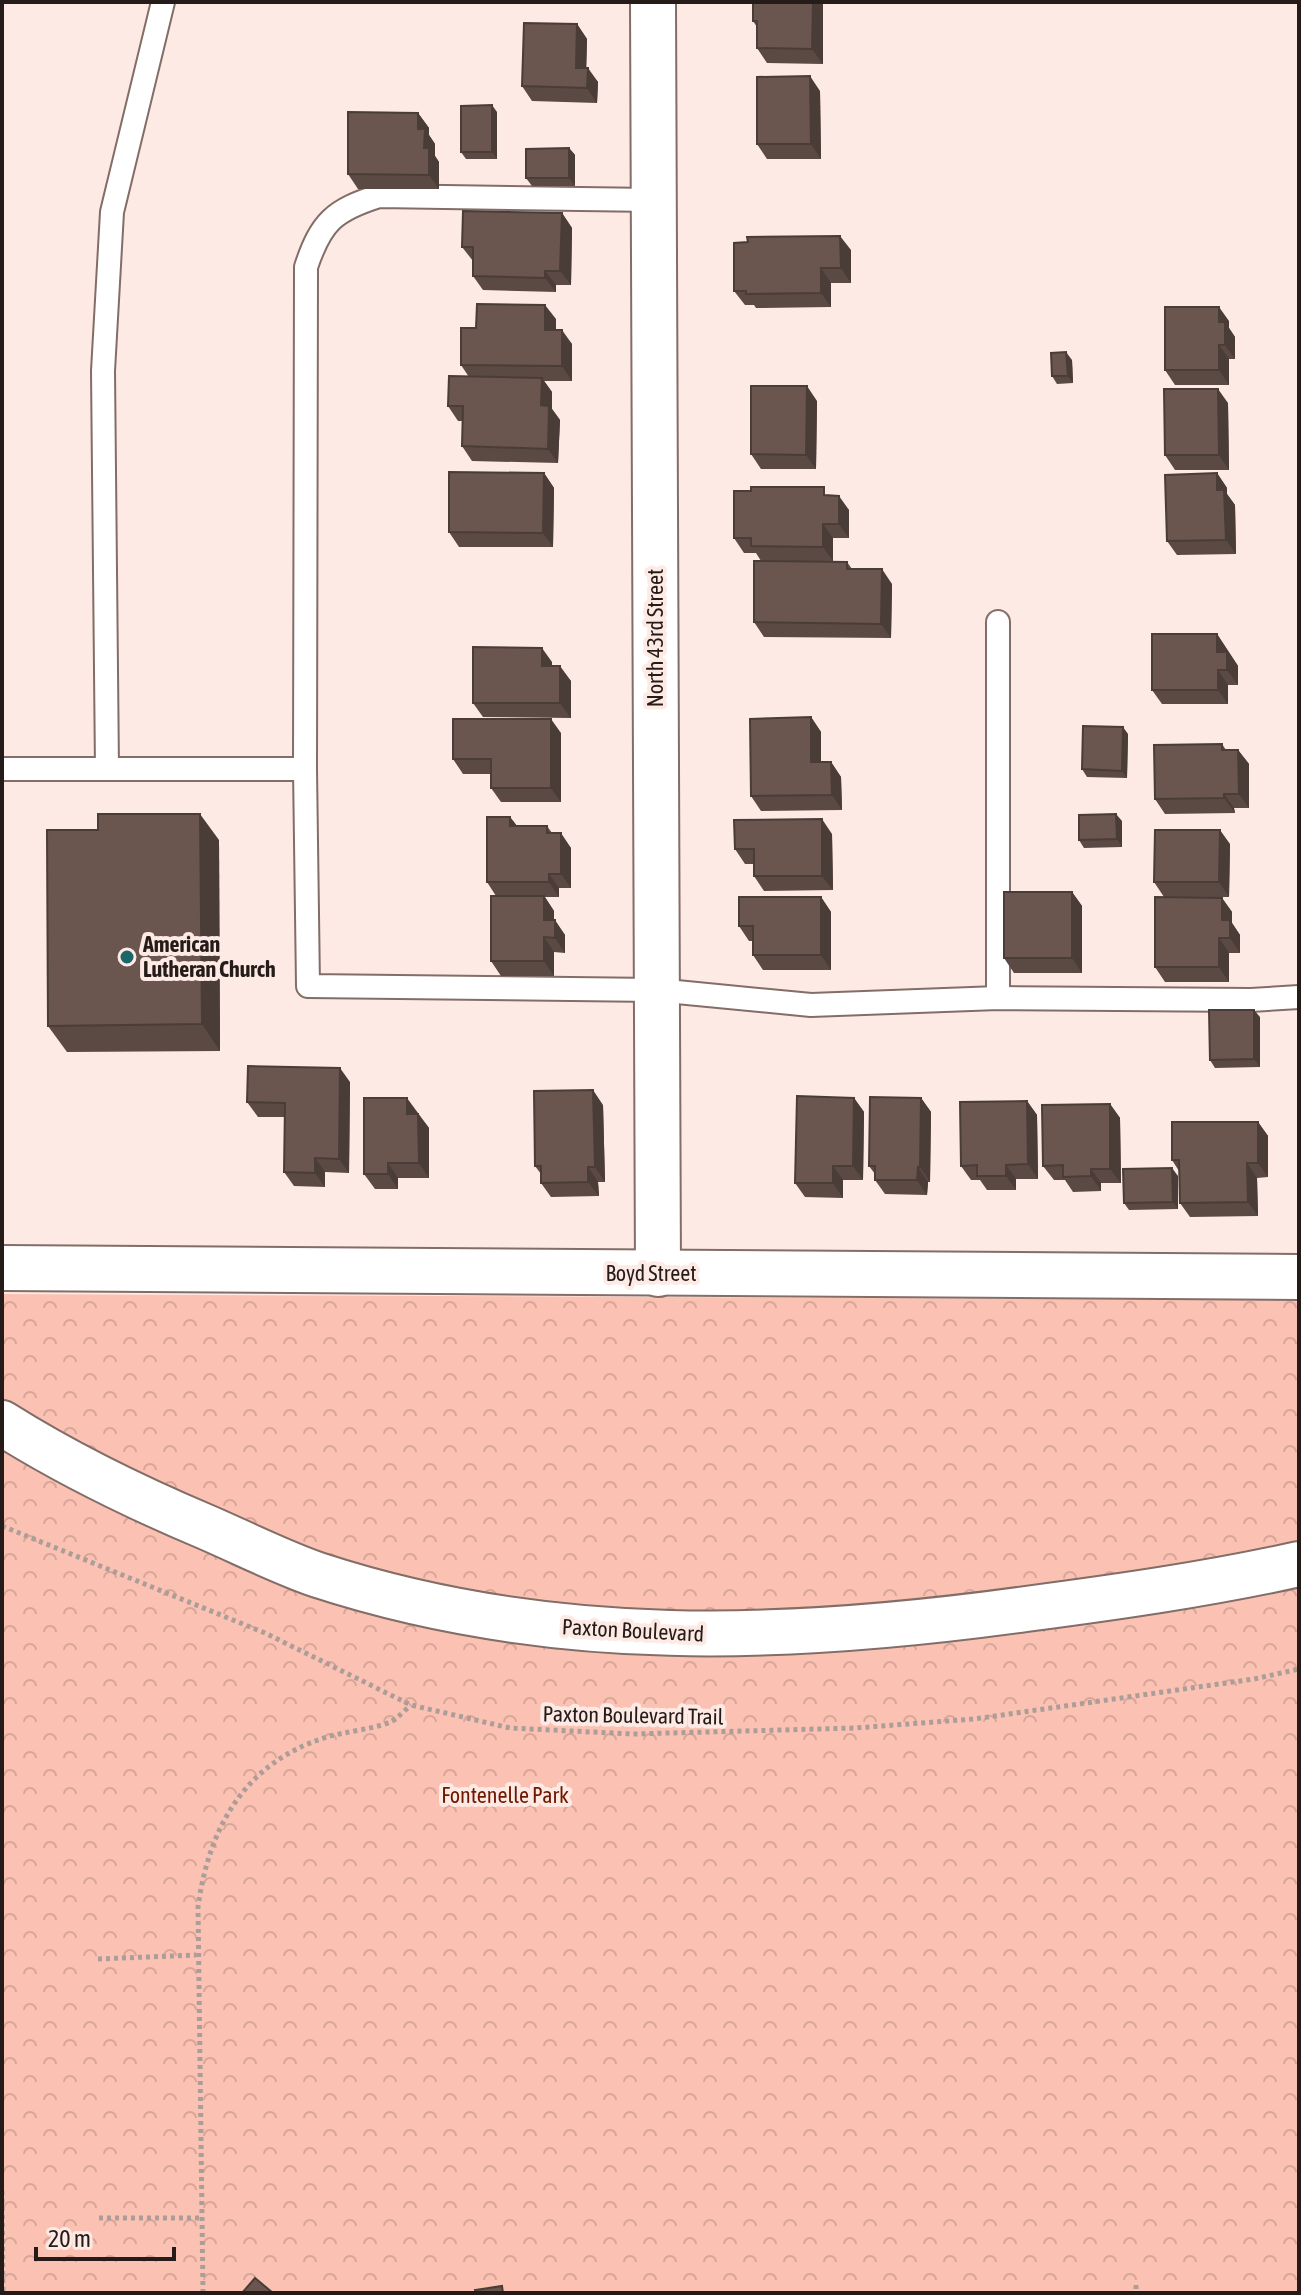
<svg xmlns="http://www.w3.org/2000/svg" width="1301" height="2295" viewBox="0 0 1301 2295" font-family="'Asap Condensed',sans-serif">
<defs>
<pattern id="park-crowns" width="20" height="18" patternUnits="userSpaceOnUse" patternTransform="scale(2)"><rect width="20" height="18" fill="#fbc2b3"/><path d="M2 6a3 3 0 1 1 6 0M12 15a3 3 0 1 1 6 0" fill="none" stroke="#d7a699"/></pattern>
</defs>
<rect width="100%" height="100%" fill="#feeae4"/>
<polygon fill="url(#park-crowns)" points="2,1294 1299,1300 1299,2293 3,2293"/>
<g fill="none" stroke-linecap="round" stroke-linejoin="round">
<defs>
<g id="lane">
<path d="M653,200L379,196C334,210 321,222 306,267L305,769L308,986L656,990L811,1005L998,998L1251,1000L1299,997"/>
<polyline points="998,622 998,998"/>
<polyline points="2,769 305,769"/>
<polyline points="107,769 103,371 112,212 163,2"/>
</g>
<g id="street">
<polyline points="653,2 658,1274"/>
<polyline points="2,1268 1299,1277"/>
</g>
<path id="secondary" d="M2,1423C67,1464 135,1497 206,1527C243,1543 280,1562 318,1575C551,1651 787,1642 1026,1609C1117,1597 1209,1584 1299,1564"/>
</defs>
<use href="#lane" stroke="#826d67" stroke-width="26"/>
<use href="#street" stroke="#826d67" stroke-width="48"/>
<use href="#secondary" stroke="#826d67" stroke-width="48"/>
<g stroke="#ad9d98" stroke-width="5" stroke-dasharray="4 4" stroke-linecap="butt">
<polyline points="2,1526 265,1633 411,1705 510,1728 633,1734 855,1728 974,1719 1254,1679 1299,1669"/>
<polyline points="98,1959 196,1955"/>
<polyline points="2,2191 3,2293"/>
<polyline points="99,2218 201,2218"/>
<polyline points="1136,2285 1136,2293"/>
<path d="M203,2293L198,1907C209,1827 245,1762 327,1737C343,1732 380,1728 392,1721C399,1717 405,1710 411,1705"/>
</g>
<use href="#lane" stroke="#fff" stroke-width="22"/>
<use href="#street" stroke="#fff" stroke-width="44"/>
<use href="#secondary" stroke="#fff" stroke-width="44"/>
</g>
<g fill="#5b4944">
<polygon points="753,2 823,2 823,64 767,63 757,48 757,27 753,21"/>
<polygon points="577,24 587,39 586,68 598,82 597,103 532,101 522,86"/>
<polygon points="820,91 821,159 767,159 757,144"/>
<polygon points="497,112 497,159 466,159 461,152"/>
<polygon points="418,113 429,128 429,135 435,144 435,156 439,162 439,189 358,189 348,174"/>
<polygon points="569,148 575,155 575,186 532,186 526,178"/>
<polygon points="562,213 572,228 571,285 556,285 556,292 483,290 473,276 473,261 462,247"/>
<polygon points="851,250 851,283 831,283 831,307 756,308 754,305 745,305 734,291"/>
<polygon points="556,319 556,330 572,344 572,381 544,381 552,392 552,409 560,420 558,463 472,461 462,446 462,421 458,421 448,406 469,377 461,365 476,328"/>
<polygon points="1229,321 1229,328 1235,337 1235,359 1229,359 1229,385 1175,385 1165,370"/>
<polygon points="1072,360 1073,383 1057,384 1052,376"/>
<polygon points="817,401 816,469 761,469 751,454"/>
<polygon points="1228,403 1229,470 1175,470 1165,455"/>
<polygon points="544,473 554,488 553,547 459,547 449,532"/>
<polygon points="1217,473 1227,488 1227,494 1235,505 1236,554 1177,555 1167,541"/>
<polygon points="829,495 849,510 849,538 833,538 833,561 761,561 756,553 744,553 734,538"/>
<polygon points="847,562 852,569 892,584 891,638 764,637 754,622"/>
<polygon points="1217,634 1238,666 1238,685 1228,685 1228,704 1162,704 1152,690"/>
<polygon points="552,662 552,666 571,681 571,718 483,717 473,703"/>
<polygon points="811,717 821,732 821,762 831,762 841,777 842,810 761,811 751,796"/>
<polygon points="561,733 561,802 501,802 491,788 491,774 463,774 453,759"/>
<polygon points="1128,734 1127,778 1087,777 1082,769"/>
<polygon points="1222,744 1226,750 1238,750 1249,764 1249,808 1234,808 1235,813 1165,814 1155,799"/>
<polygon points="510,817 517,826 547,826 552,833 571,848 571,888 559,888 559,897 545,897 554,911 554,920 565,935 565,953 554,952 554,976 501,976 491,961 496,896 487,882"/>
<polygon points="1122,821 1122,847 1084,848 1079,840"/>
<polygon points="832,834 833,890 764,891 754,876 754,864 745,864 735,849"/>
<polygon points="219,840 220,1051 67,1052 48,1026"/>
<polygon points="1230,844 1229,897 1164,897 1154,882"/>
<polygon points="1072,892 1082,906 1082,973 1014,973 1004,958"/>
<polygon points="821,897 831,912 831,970 763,970 753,955 753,941 749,941 739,926"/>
<polygon points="1222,898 1232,912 1232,923 1240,935 1240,953 1229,953 1229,982 1165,982 1155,967"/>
<polygon points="1260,1017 1260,1067 1215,1068 1210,1060"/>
<polygon points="350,1082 349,1173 325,1172 325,1187 294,1186 284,1172 285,1117 258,1117 247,1102"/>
<polygon points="854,1098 864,1112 863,1180 843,1180 843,1198 805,1197 795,1183"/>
<polygon points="921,1098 931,1112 930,1182 928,1182 927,1195 885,1194 875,1180 875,1174 869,1166"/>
<polygon points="1027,1101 1037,1115 1038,1179 1016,1179 1016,1190 987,1190 980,1180 971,1180 961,1166"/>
<polygon points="1110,1104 1120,1118 1121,1183 1101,1183 1101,1191 1073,1192 1065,1180 1054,1180 1043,1166"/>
<polygon points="603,1105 605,1182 598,1182 599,1196 551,1197 541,1183 541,1174 535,1166"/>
<polygon points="418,1113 429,1128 429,1178 398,1178 398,1189 375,1189 364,1174"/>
<polygon points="1258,1122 1268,1136 1268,1177 1257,1178 1258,1216 1190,1217 1180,1203 1179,1171 1172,1160"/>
<polygon points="1178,1176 1178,1209 1129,1210 1124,1203"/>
</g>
<g fill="#4a3c37">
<polygon points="813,2 823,2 823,64 812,49"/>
<polygon points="577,24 587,39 586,82 576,68"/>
<polygon points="588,68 598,82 597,103 587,88"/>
<polygon points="810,76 820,91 821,159 811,144"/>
<polygon points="492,105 497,112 497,159 492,152"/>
<polygon points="418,113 429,128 429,135 435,144 435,156 439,162 439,189 429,175 424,148 418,129"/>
<polygon points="569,148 575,155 575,186 569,178"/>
<polygon points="562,213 572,228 571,285 560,271"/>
<polygon points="840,236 851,250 851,283 841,268"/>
<polygon points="821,268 831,283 831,307 821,293"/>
<polygon points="545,271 556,285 556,292 545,278"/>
<polygon points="545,305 556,319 556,344 545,330"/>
<polygon points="1219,307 1229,321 1229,328 1235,337 1235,359 1225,345 1219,322"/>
<polygon points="562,330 572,344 572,381 562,366"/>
<polygon points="1219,345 1229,359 1229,385 1219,370"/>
<polygon points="1066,352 1072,360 1073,383 1068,376"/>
<polygon points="542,378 552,392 552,409 560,420 558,463 548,449 541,405"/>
<polygon points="807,386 817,401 816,469 806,455"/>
<polygon points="1218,389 1228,403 1229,470 1219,455"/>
<polygon points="544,473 554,488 553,547 543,533"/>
<polygon points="1217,473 1227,488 1227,494 1235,505 1236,554 1226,540 1217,490"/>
<polygon points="839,496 849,510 849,538 839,524"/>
<polygon points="823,524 833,538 833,561 823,547"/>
<polygon points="882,569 892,584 891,638 881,624"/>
<polygon points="1217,634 1238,666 1238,685 1227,670 1217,652"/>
<polygon points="542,648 552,662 552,680 542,666"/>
<polygon points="560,666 571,681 571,718 560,703"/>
<polygon points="1218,670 1228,685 1228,704 1218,690"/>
<polygon points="811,717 821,732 821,777 811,762"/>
<polygon points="551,719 561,733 561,802 551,788"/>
<polygon points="1123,727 1128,734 1127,778 1122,771"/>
<polygon points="1238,750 1249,764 1249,808 1239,794"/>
<polygon points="831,762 841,777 842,810 832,795"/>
<polygon points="1224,794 1234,808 1235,813 1224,798"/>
<polygon points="200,814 219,840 220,1051 202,1024"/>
<polygon points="1116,814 1122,821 1122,847 1117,839"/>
<polygon points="510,817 521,831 510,826"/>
<polygon points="822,819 832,834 833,890 822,876"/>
<polygon points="1220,830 1230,844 1229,897 1219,882"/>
<polygon points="561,833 571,848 571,888 561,874"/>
<polygon points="549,874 559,888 559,897 549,882"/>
<polygon points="1072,892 1082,906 1082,973 1072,958"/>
<polygon points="544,896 554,911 554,935 544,920"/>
<polygon points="821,897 831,912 831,970 821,955"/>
<polygon points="1222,898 1232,912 1232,923 1240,935 1240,953 1230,938 1222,920"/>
<polygon points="555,920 565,935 565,953 555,938"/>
<polygon points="544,937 554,952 554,976 544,961"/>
<polygon points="1219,938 1229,953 1229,982 1219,967"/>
<polygon points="1254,1010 1260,1017 1260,1067 1254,1059"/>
<polygon points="340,1068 350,1082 349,1173 339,1159"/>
<polygon points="593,1090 603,1105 605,1182 595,1167"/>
<polygon points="407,1098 418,1113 418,1128 407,1114"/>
<polygon points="854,1098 864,1112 863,1180 853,1166"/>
<polygon points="921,1098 931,1112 930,1182 920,1167"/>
<polygon points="1027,1101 1037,1115 1038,1179 1028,1164"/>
<polygon points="1110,1104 1120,1118 1121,1183 1110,1169"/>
<polygon points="418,1114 429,1128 429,1178 419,1163"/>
<polygon points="1258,1122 1268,1136 1268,1177 1258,1163"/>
<polygon points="315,1158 325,1172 325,1187 315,1173"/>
<polygon points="388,1163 398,1178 398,1189 388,1174"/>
<polygon points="1247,1163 1257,1178 1258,1216 1248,1202"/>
<polygon points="1006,1165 1016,1179 1016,1190 1006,1176"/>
<polygon points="833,1166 843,1180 843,1198 833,1183"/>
<polygon points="588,1167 598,1182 599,1196 588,1182"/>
<polygon points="918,1167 928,1182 927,1195 917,1180"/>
<polygon points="1172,1168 1178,1176 1178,1209 1173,1202"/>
<polygon points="1091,1169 1101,1183 1101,1191 1091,1176"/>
</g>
<g fill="#6a554f" stroke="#4a3c37" stroke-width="2">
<polygon points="753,2 813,2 812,49 757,48 757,21 753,21"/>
<polygon points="524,23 577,24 576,68 588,68 587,88 522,86"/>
<polygon points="810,76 811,144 757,144 757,77"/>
<polygon points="492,105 492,152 461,152 461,106"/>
<polygon points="348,112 418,113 418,129 425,129 424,148 429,148 429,175 348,174"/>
<polygon points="569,148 569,178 526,178 526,149"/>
<polygon points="463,211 562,213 560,271 545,271 545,278 473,276 473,247 462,247"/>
<polygon points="840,236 841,268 821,268 821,293 746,294 746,291 734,291 734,243 748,242 747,237"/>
<polygon points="477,304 545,305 545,330 562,330 562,366 461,365 461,328 476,328"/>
<polygon points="1165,307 1219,307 1219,322 1225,322 1225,345 1219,345 1219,370 1165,370"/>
<polygon points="1066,352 1068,376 1052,376 1051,353"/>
<polygon points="449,376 542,378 541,405 549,406 548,449 462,446 463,406 448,406"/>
<polygon points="751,386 807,386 806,455 751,454"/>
<polygon points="1164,389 1218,389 1219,455 1165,455"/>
<polygon points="449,472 544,473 543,533 449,532"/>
<polygon points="1217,473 1217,490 1224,490 1226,540 1167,541 1165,475"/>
<polygon points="751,487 824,487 824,495 839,496 839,524 823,524 823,547 751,546 751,538 734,538 734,491 751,491"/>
<polygon points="754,561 847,562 847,569 882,569 881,624 754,622"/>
<polygon points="1152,634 1217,634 1217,652 1227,652 1227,670 1218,670 1218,690 1152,690"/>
<polygon points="473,647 542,648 542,666 560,666 560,703 473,703"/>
<polygon points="811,717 811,762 831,762 832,795 751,796 750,719"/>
<polygon points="453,719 551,719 551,788 491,788 491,759 453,759"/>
<polygon points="1083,726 1123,727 1122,771 1082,769"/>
<polygon points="1222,744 1222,750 1238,750 1239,794 1224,794 1224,798 1155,799 1154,745"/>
<polygon points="98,814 200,814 202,1024 48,1026 47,830 98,830"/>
<polygon points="1116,814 1117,839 1079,840 1079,815"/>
<polygon points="487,817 510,817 510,826 547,826 547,833 561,833 561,874 549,874 549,882 487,882"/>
<polygon points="822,819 822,876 754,876 754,849 735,849 734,820"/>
<polygon points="1155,830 1220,830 1219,882 1154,882"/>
<rect x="1004" y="892" width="68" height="66"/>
<polygon points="491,896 544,896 544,920 555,920 555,938 544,937 544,961 491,961"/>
<polygon points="739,897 821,897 821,955 753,955 753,926 739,926"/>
<polygon points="1155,897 1222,898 1222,920 1230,920 1230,938 1219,938 1219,967 1155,967"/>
<polygon points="1209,1010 1254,1010 1254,1059 1210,1060"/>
<polygon points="248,1066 340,1068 339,1159 315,1158 315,1173 284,1172 285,1103 247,1102"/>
<polygon points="593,1090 595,1167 588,1167 588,1182 541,1183 541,1166 535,1166 534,1091"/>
<polygon points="797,1096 854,1098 853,1166 833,1166 833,1183 795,1183"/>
<polygon points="870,1097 921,1098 920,1167 918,1167 917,1180 875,1180 875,1166 869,1166"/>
<polygon points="364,1098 407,1098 407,1114 418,1114 419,1163 388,1163 388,1174 364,1174"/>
<polygon points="1027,1101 1028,1164 1006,1165 1006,1176 977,1176 977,1165 961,1166 960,1102"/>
<polygon points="1110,1104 1110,1169 1091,1169 1091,1176 1063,1177 1063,1165 1043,1166 1042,1105"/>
<polygon points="1172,1122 1258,1122 1258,1163 1247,1163 1248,1202 1180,1203 1179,1160 1172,1160"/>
<polygon points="1172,1168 1173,1202 1124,1203 1123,1169"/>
<polygon points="255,2278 273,2293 242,2293"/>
<polygon points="502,2286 503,2293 476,2293 475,2290"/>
</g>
<circle fill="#196769" stroke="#feeae4" stroke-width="3" cx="127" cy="957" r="8"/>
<g text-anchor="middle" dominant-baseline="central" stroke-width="8" stroke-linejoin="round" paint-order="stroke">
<g font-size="22" fill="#251c1a" stroke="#feeae4">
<text transform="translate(655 638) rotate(-90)">North 43rd Street</text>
<text x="651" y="1273">Boyd Street</text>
<text transform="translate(633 1630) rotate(3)">Paxton Boulevard</text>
<text transform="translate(633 1715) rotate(1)">Paxton Boulevard Trail</text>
</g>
<g font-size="22" font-weight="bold" fill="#251c1a" stroke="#feeae4" text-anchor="start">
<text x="143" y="944">American<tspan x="143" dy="25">Lutheran Church</tspan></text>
</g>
<g font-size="22" fill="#701700" stroke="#feeae4">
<text x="505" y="1795">Fontenelle Park</text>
</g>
</g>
<rect width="1301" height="2295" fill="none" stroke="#251c1a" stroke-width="8"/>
<path d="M36 2247v12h138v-12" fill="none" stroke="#251c1a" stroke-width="4"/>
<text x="48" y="2247" font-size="24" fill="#251c1a" stroke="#feeae4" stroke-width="6" paint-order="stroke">20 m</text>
</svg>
